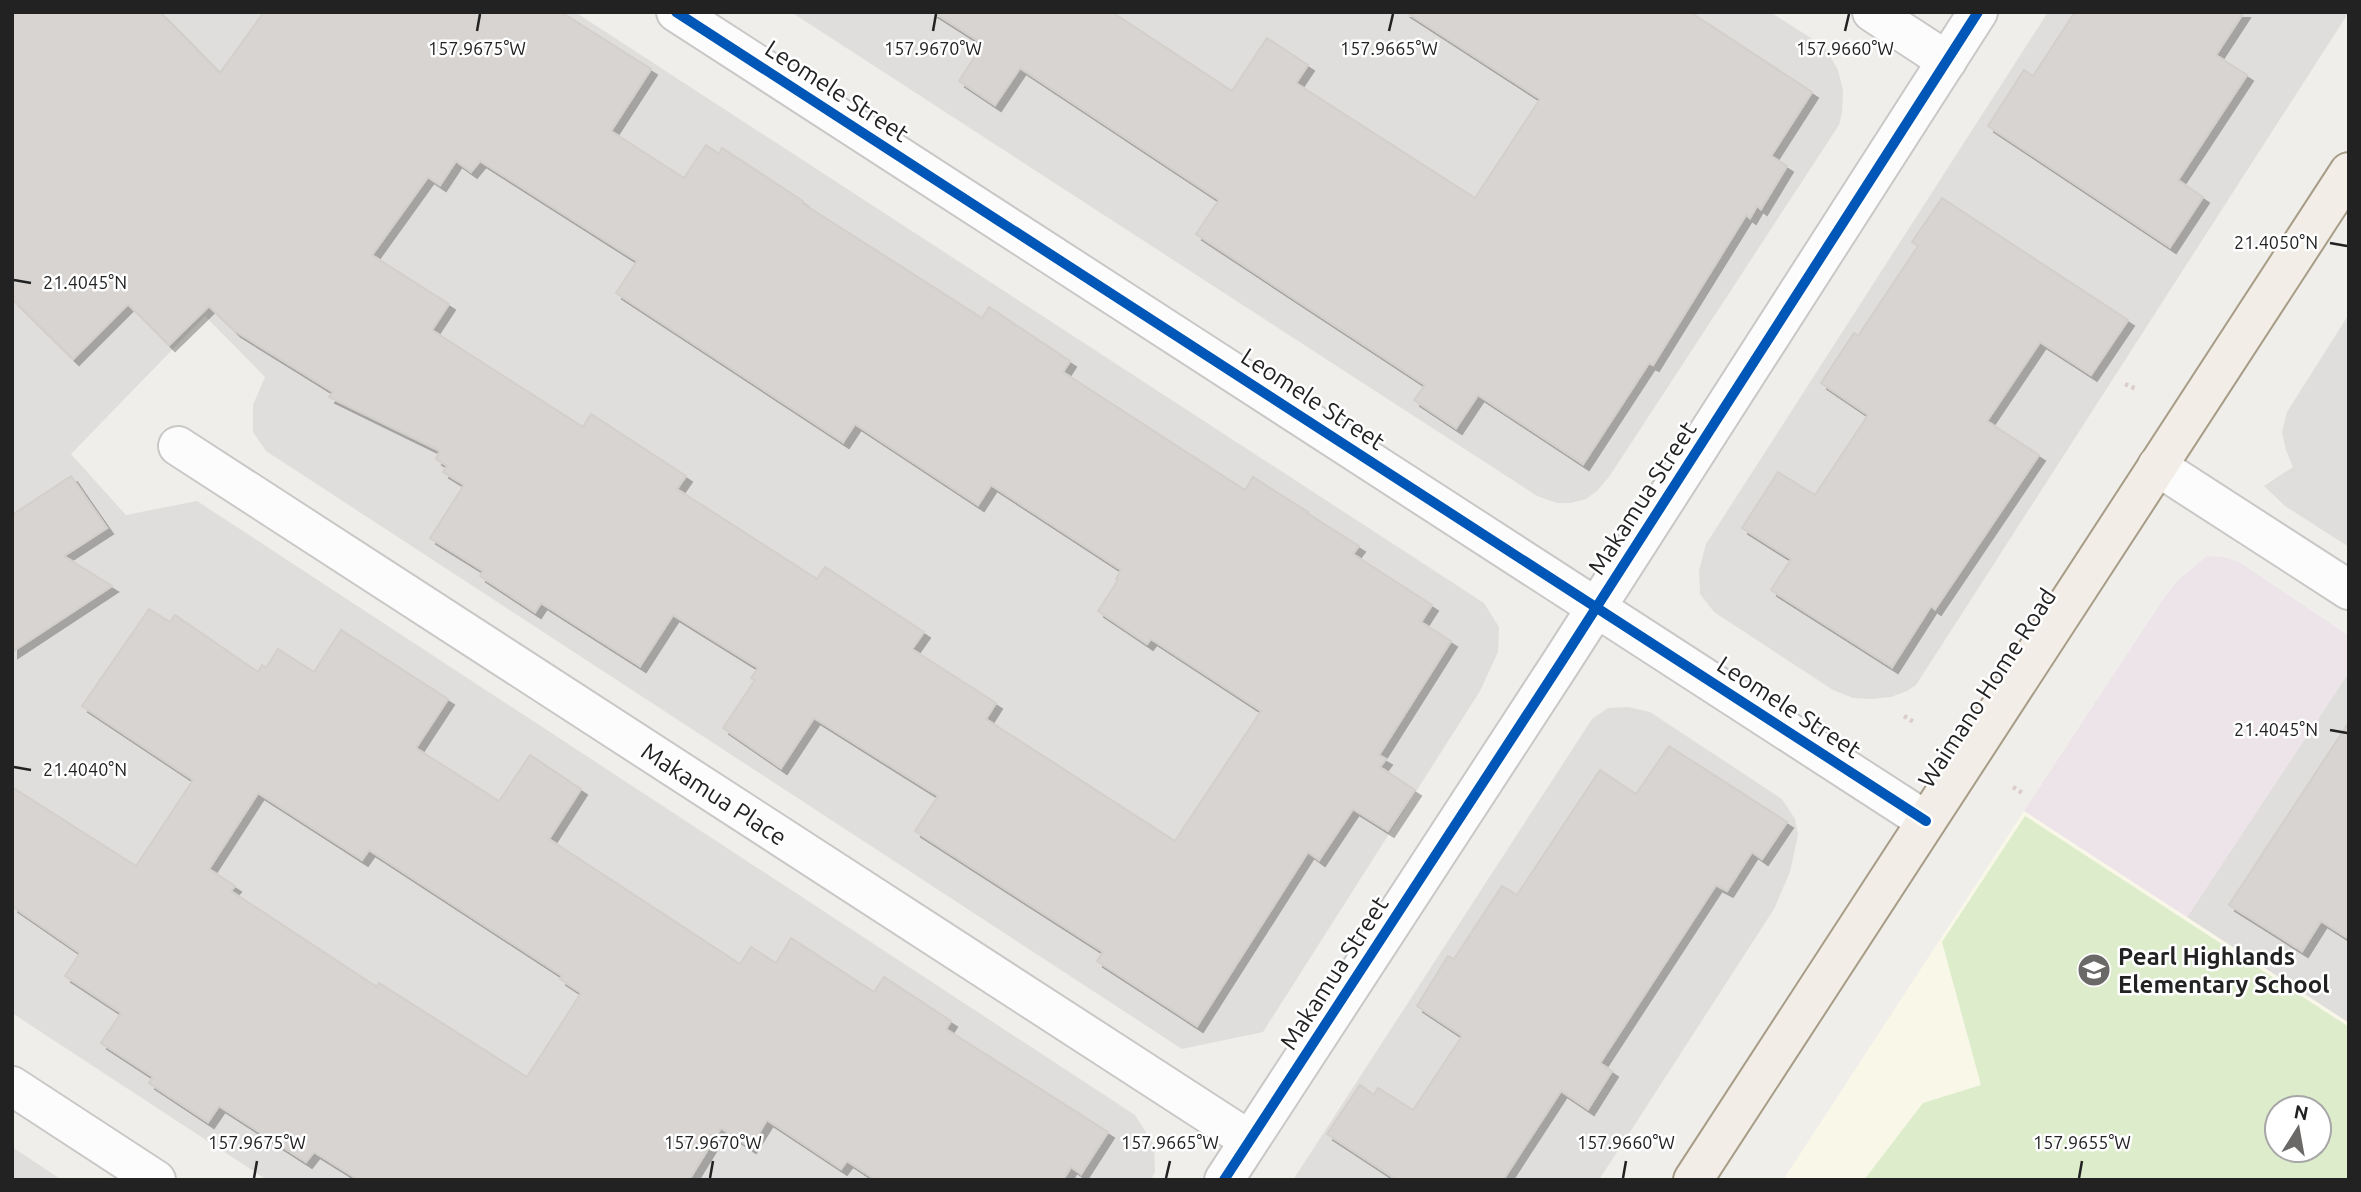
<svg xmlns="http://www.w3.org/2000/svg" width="2361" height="1192" viewBox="0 0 2361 1192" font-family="Ubuntu,sans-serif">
<defs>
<filter id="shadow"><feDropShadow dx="6" dy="6" stdDeviation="0" flood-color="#0004"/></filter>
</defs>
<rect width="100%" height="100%" fill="#f0eeeb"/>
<g fill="#dfdedc">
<polygon points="12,12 575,12 1484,603 1499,627 1498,652 1480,691 1263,1032 1182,1049 266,451 253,432 253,405 265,377 205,316 71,454 126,515 197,501 1135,1115 1154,1145 1155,1172 1151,1180 267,1180 12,1013"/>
<polygon points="791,12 1770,12 1825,47 1838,70 1843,90 1842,113 1839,125 1609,477 1597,491 1586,499 1571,503 1557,503 1537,496"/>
<polygon points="2048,12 2349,12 1916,685 1907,691 1891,697 1872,699 1853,698 1833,690 1714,612 1700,594 1699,571 1706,544"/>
<polygon points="2349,314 2349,547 2285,506 2264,486 2293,467 2286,450 2282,432 2287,412"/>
<polygon points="2349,672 2349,1023 2187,917"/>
<polygon points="1628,707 1650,712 1782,799 1795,819 1798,835 1790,872 1774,909 1599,1180 1293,1180 1592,719 1608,708"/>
<polygon points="12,1147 62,1180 12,1180"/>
</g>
<polygon fill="#ede4e9" points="2207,556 2223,557 2239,562 2349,636 2349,672 2187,917 2024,811 2162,601 2176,582"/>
<path fill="#f8f7e8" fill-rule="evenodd" d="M2024,811L2349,1023V1180H1783ZM2277,1108H2319V1150H2277Z"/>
<path fill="#ddeccb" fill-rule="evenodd" d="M2025,816L2349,1027V1180H1864L1923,1103L1981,1085L1942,942ZM2277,1108H2319V1150H2277Z"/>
<g fill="#d7d4d2" stroke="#d3d0cc" stroke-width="2" fill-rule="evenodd" filter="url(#shadow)">
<path d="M12,12H160L220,73L264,12H561L651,69L611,131L684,178L706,145L719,154L722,148L803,201L802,203L982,318L989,307L1070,361L1063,372L1245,490L1253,477L1308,512L1307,513L1359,546L1353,554L1432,605L1421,622L1451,641L1379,755L1386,759L1380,767L1415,790L1388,831L1353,809L1319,860L1308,852L1197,1026L1097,961L1103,952L915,831L938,796L814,718L781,768L723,728L755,680L751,678L758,668L673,615L640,666L541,603L535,612L480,576L483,571L430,538L464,485L443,472L447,466L436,459L440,451L329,397L333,392L235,331L209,306L169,345L128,304L73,359L12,299ZM456,161L471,172L480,161L637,261L616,293L843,442L855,424L978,505L991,485L1121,570L1116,579L1118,580L1098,611L1147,644L1151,639L1261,711L1175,841L986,719L996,703L912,649L924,632L825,567L817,579L677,489L686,476L591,414L583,427L432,330L449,304L372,255L428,177L440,185Z"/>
<polygon points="933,12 1112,12 1232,91 1267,38 1308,65 1296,83 1475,198 1540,99 1406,12 1690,12 1812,92 1771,156 1787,166 1761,209 1757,206 1750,218 1746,215 1653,365 1649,363 1583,464 1478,395 1456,428 1414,400 1425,385 1196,234 1219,200 1020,68 995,105 959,81 983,44"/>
<polygon points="2075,12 2244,12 2216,55 2247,75 2178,180 2203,197 2170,247 1988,126 2024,70 2033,76"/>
<polygon points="1942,198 2128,320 2091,375 2040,342 1987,421 2039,455 1935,609 1931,606 1892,667 1771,590 1791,559 1742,528 1778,472 1815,495 1868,415 1821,383 1854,333 1858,336 1918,246 1912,242"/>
<polygon points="71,476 107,528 64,556 112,586 12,652 12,515"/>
<path d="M149,609L170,622L175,615L258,672L262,665L266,668L278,649L314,672L341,630L448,699L416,748L499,801L530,755L581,789L549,839L740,964L751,947L776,963L791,938L874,992L884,977L951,1021L946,1029L1108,1132L1081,1174L1071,1167L1063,1180H876L847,1161L841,1169L767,1120L750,1147L721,1128L689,1180H359L314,1152L306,1162L219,1106L208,1122L149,1083L153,1077L101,1043L121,1013L65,976L80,953L12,906V787L136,866L193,780L82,706ZM258,793L362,860L369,850L562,976L560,979L581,993L527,1077L379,983L377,987L231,891L235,886L209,869Z"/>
<polygon points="2349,722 2349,939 2321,921 2302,951 2229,905"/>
<polygon points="1669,746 1787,822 1762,859 1752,852 1727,891 1716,885 1600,1063 1612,1071 1588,1109 1561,1091 1503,1180 1397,1180 1327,1134 1360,1085 1374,1095 1378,1088 1413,1110 1462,1036 1417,1006 1448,956 1454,959 1502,886 1517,895 1600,770 1636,794"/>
</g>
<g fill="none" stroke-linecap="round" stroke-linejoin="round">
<defs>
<g id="minor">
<polyline points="676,12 1926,821"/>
<polyline points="1872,12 1947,61"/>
<polyline points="178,446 1249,1140"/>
<polyline points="2157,466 2349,590"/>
<polyline points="12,1086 156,1180"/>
<polyline points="1224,1180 1562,661 1978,12"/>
</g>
<polyline id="major" points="1693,1180 2349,172"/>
</defs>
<use href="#minor" stroke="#c9c8c7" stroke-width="42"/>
<use href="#major" stroke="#a79c86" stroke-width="42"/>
<g stroke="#dccecd" stroke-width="4.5" stroke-dasharray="3.5 3.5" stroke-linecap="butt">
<polyline points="2125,384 2136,389"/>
<polyline points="1904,716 1914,722"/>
<polyline points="2013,787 2024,794"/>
</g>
<use href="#minor" stroke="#fdfcfc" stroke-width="38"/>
<use href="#major" stroke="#f3ede7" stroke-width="38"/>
<defs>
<g id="cycleway">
<polyline points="676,12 1926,821"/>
<polyline points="1224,1180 1562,661 1978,12"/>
</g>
</defs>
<use href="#cycleway" stroke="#fff" stroke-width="15"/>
<use href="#cycleway" stroke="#0057b8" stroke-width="10"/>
</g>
<path fill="none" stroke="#222" stroke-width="2.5" d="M477,31L480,14M933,31L936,14M1389,31L1393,14M1845,31L1849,14M2330,243L2347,246M14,280L31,283M2330,730L2347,733M14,767L31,770M254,1178L257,1161M710,1178L713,1161M1166,1178L1170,1161M1623,1178L1626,1161M2079,1178L2082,1161"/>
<defs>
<symbol id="school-disc" viewBox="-11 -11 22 22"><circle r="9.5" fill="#6a6968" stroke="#fff"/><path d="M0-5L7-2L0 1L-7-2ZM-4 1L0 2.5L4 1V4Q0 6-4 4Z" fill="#fff"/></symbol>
</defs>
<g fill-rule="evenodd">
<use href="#school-disc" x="2075" y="951" width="38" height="38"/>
</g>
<g text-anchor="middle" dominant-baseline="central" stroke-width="5" stroke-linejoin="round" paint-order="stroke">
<g font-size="24" fill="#222" stroke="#fff">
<text transform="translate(837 91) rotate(33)">Leomele Street</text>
<text transform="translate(1313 399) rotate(33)">Leomele Street</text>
<text transform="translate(1642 498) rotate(-57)">Makamua Street</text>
<text transform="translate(1987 688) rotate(-57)">Waimano Home Road</text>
<text transform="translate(1789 707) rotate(33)">Leomele Street</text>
<text transform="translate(714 794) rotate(33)">Makamua Place</text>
<text transform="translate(1334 973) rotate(-57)">Makamua Street</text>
</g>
<g font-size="24" font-weight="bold" fill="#222" stroke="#fff" text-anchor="start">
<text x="2118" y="956">Pearl Highlands<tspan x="2118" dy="28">Elementary School</tspan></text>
</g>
</g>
<g font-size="18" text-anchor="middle" fill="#222" stroke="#fff" stroke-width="5" stroke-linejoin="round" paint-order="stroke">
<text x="477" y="55">157.9675°W</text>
<text x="933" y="55">157.9670°W</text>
<text x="1389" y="55">157.9665°W</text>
<text x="1845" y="55">157.9660°W</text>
<text x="2276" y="249">21.4050°N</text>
<text x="85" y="289">21.4045°N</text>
<text x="2276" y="736">21.4045°N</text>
<text x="85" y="776">21.4040°N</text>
<text x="257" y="1149">157.9675°W</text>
<text x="713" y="1149">157.9670°W</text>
<text x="1170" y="1149">157.9665°W</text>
<text x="1626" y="1149">157.9660°W</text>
<text x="2082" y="1149">157.9655°W</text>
</g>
<rect width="2361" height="1192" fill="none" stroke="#222222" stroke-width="28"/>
<g transform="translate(2298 1129) rotate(11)"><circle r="33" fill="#ffffff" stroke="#a7a7a7" stroke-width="2"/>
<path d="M0-5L12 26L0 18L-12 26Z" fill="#6a6968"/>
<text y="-10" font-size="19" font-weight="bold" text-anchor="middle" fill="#222222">N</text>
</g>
</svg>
